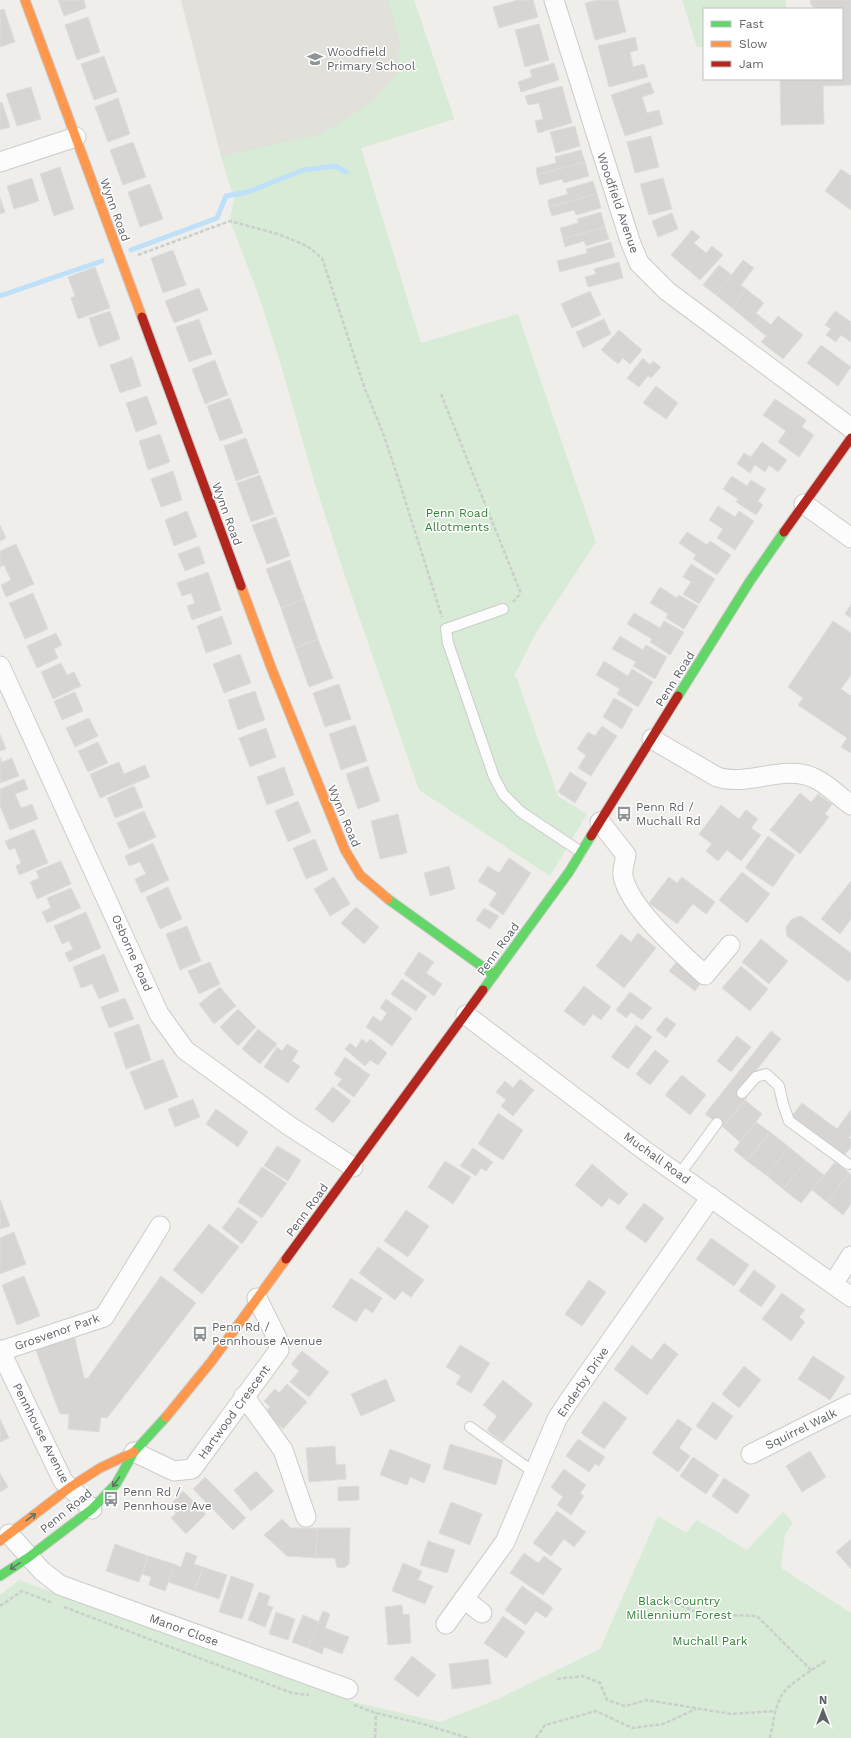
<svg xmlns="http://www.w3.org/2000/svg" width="851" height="1738" viewBox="0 0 851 1738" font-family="'Work Sans',sans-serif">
<rect width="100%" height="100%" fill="#efeeea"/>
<polygon fill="#e2e0da" points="181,0 414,0 454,119 361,148 234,198 221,156"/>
<g fill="#d8ebd6">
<polygon points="388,0 414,0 454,119 361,148 421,343 518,314 596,542 536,633 514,676 517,679 558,796 587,814 550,876 419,790 348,585 315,484 281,365 259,296 230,221 234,198 221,156 322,134 372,102 397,75 400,41"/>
<polygon points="682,0 786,0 786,9 704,9 704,47 697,47"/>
<polygon points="783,1512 793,1523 785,1534 781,1568 851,1613 851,1738 0,1738 0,1595 19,1580 358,1703 440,1722 498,1699 600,1649 658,1516 686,1533 697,1520 747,1550"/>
</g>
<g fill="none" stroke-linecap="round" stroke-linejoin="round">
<g stroke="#bfe0f9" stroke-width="5">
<polyline points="131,250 217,218 226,196 248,192 303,170 335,166 346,172"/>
<polyline points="0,296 102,261"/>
</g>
</g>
<g fill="#d6d5d3" stroke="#deddd9">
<polygon points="58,0 84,0 86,8 64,16"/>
<polygon points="518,0 533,0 538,17 499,28 493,7"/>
<polygon points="597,0 618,0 626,32 595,40 585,3"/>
<polygon points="810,0 851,0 851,85 823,86 824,124 781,125 780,79 842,79 842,9 816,9 811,5"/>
<polygon points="4,9 15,42 0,47 0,10"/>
<polygon points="88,17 100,52 77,60 65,25"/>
<polygon points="539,24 549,60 525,67 515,30"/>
<polygon points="635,37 638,50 630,52 633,67 644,64 648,77 609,87 598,46"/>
<polygon points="104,56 117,92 94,100 81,64"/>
<polygon points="554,63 559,80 521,92 518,82 532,77 530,70"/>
<polygon points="650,82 654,93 642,97 647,113 659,110 663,124 625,136 611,95"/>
<polygon points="562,86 572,123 538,133 535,121 543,119 539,103 528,105 525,96"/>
<polygon points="31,87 41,119 17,126 6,94"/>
<polygon points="118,98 130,134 108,142 95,107"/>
<polygon points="2,102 10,127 0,130 0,103"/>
<polygon points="575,126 580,146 556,153 550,132"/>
<polygon points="651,136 659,167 635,173 627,142"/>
<polygon points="133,142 146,177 123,185 110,150"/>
<polygon points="581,150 585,162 537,175 536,168 556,163 555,157"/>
<polygon points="585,162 589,176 564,183 562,179 540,185 537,175"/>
<polygon points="60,167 74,209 54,216 40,174"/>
<polygon points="841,169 851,176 851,210 825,191"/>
<polygon points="32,178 39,201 14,209 7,186"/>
<polygon points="663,178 672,209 649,215 640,184"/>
<polygon points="593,181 597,194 549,207 548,200 568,194 566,189"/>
<polygon points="150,184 163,219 140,227 128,192"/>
<polygon points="597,194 601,208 576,215 574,210 552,216 549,207"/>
<polygon points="0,197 5,212 0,214"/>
<polygon points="601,212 605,227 563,239 560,228 578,223 577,219"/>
<polygon points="672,213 678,229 658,237 652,221"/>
<polygon points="605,227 609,239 586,246 584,241 565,247 563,239"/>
<polygon points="692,230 700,237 694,243 706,253 712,246 723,255 700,280 671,255"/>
<polygon points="611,242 615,257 560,272 557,261 587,253 586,249"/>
<polygon points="173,250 186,285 163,293 151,258"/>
<polygon points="743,260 754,268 741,285 746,289 732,308 716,295"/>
<polygon points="619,262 623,278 588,287 585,277 596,274 594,269"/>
<polygon points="719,265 732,275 716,295 703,285"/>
<polygon points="95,267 110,308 78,319 71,298 75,296 68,277"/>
<polygon points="199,288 208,310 174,323 165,301"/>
<polygon points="746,289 764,303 756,313 761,317 754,326 732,308"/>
<polygon points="590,291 601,315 572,328 561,304"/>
<polygon points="110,311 120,339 99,347 89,318"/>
<polygon points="835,311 851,322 851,342 841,335 836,342 826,335 831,329 825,325"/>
<polygon points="778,316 803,335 783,359 761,342 766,336 754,326 761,317 771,325"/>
<polygon points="199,319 212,354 189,362 176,327"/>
<polygon points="604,319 611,334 583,348 576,332"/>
<polygon points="619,330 642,350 630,364 623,358 618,364 601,350"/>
<polygon points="821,345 851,367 838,386 807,363"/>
<polygon points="132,357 141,386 120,393 110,365"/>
<polygon points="643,358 650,365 653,361 661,367 651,378 648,376 639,387 627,378"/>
<polygon points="215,360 228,395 205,404 192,369"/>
<polygon points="656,386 678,403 666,419 643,403"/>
<polygon points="147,396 157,424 136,432 126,403"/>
<polygon points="230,398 243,433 220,441 207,406"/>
<polygon points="775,399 806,420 802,427 814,435 799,457 778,442 786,431 763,415"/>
<polygon points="160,434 170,462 148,470 139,441"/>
<polygon points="246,438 259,473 236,481 224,446"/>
<polygon points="762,442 787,460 778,472 769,465 765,472 755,465 750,473 737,464 744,453 751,457"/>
<polygon points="173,471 182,500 161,507 151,479"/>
<polygon points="260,475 274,514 251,522 237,483"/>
<polygon points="732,476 747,486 751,480 766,489 758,501 763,505 756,515 736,502 738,499 723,489"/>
<polygon points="718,506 735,517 739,511 754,521 735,550 717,538 723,529 709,520"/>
<polygon points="187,511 197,537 174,546 165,520"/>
<polygon points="276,517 290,556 267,564 252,525"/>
<polygon points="0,525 6,538 0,541"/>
<polygon points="687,532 707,545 710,541 731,555 717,575 693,559 696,555 679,543"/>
<polygon points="16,544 34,584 6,597 1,585 11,580 4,565 0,567 0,551"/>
<polygon points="199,546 205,563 185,571 178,554"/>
<polygon points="290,560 304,599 281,608 266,569"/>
<polygon points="691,564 715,579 699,604 683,594 691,582 683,577"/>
<polygon points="208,572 221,610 192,620 187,606 195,603 191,593 182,596 177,583"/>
<polygon points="660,587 677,598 679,595 698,606 684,629 666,618 668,614 650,603"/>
<polygon points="33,593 48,629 25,639 9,603"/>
<polygon points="304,599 318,639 295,648 281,608"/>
<polygon points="851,604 851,618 845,614"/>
<polygon points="634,613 660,628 664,621 684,632 670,655 650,642 652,639 627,624"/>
<polygon points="222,616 232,644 206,653 197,626"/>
<polygon points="833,621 851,633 851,675 841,689 851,696 851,753 841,747 847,738 798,705 803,698 788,687"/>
<polygon points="56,633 62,645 54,649 58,658 37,668 27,646"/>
<polygon points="620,636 643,650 646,645 667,657 655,679 633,666 636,662 612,649"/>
<polygon points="318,639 333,678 309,687 295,648"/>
<polygon points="240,654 251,683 224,693 213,664"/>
<polygon points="604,661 628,676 632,669 653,682 638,707 617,694 620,689 596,675"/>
<polygon points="61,663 67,675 74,672 81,686 53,699 41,672"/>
<polygon points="339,684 351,719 325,727 313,693"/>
<polygon points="255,691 265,720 238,730 228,700"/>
<polygon points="75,692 83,711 62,720 54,701"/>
<polygon points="614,698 633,709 622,729 603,717"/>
<polygon points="89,718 98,736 75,747 66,728"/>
<polygon points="355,725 367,761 341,770 329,734"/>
<polygon points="602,726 617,736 591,776 578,768 586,755 577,749 588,732 595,736"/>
<polygon points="266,728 276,757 250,767 239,738"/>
<polygon points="0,734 6,749 0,751"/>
<polygon points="98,742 108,763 88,772 78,751"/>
<polygon points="0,757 2,762 12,758 19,776 0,783"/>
<polygon points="119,762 124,774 145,765 150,777 100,798 90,774"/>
<polygon points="368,766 380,801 358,809 346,774"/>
<polygon points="284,767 294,795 267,805 257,777"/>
<polygon points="570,772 587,783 575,803 558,792"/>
<polygon points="24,779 28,789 15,794 21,808 32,804 38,819 10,830 0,806 0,789"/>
<polygon points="134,786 143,807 115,818 107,798"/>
<polygon points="800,793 811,802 818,794 832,804 825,814 829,817 800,854 770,830"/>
<polygon points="298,801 311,832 288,842 275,811"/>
<polygon points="721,805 739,819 746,810 758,819 751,828 761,835 741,861 727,850 718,861 706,851 712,844 699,834"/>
<polygon points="144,811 156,837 129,849 117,823"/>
<polygon points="398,814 407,853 380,859 371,821"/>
<polygon points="34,829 48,863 19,875 16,866 21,863 15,848 9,850 5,841"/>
<polygon points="768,836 795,855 773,887 745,868"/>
<polygon points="315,839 328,870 306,879 293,848"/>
<polygon points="153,843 169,880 141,893 135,879 146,874 140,862 129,866 125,856"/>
<polygon points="509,858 531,873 503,915 489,905 497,893 478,881 488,866 499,873"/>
<polygon points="61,861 71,884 37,899 30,882 39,878 36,871"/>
<polygon points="449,866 455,889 430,896 424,873"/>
<polygon points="742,872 770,894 747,923 719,900"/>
<polygon points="334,877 350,904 330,916 314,889"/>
<polygon points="669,877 677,883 682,877 715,902 706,914 693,904 677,924 649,903"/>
<polygon points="851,881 851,919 840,934 821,919"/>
<polygon points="168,887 182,919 160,929 146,897"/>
<polygon points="71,888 81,908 47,923 42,912 51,908 47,898"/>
<polygon points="356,907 379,927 364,944 341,923"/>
<polygon points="484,908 499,916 490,929 476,920"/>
<polygon points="86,912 101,948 69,962 65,953 73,949 69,941 62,944 54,926"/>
<polygon points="801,916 851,953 851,978 848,982 787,936 786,927 792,919"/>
<polygon points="187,926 201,961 180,970 166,934"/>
<polygon points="638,933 656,948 624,988 596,966 621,934 631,942"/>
<polygon points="761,939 788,961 769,984 742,962"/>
<polygon points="419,952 434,962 426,973 442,984 434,996 404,974"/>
<polygon points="104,954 119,991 99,999 92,984 81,988 73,967"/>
<polygon points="678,960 704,979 695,991 669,971"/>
<polygon points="210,962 220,984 199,994 188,971"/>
<polygon points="741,966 768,989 750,1011 722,988"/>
<polygon points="402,979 427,996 416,1011 391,994"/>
<polygon points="584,986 611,1007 601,1020 593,1014 584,1026 564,1011"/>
<polygon points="220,987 236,1006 214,1024 199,1004"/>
<polygon points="630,992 652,1008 642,1020 631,1012 626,1018 616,1010"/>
<polygon points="125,998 134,1019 109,1028 101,1007"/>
<polygon points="386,999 412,1018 392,1046 366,1027 373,1016 381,1022 387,1013 380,1008"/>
<polygon points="238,1009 256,1027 238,1046 220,1027"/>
<polygon points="666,1017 676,1024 666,1038 656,1030"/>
<polygon points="139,1024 151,1060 126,1069 114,1033"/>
<polygon points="636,1025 652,1037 628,1069 611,1057"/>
<polygon points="258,1029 277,1044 260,1064 242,1049"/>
<polygon points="771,1031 781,1039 740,1091 747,1097 723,1127 705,1114"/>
<polygon points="737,1036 751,1047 731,1072 717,1061"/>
<polygon points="362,1039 367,1043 370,1039 387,1053 378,1065 370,1060 365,1066 345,1049 350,1043 356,1048"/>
<polygon points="287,1044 298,1051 292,1061 300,1066 288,1083 264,1067 277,1047 282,1051"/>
<polygon points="655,1050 669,1061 650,1085 636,1074"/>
<polygon points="345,1057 370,1075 354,1097 337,1085 342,1079 334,1074"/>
<polygon points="163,1059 178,1097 145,1110 130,1072"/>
<polygon points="682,1075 706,1095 690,1115 665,1095"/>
<polygon points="520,1079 534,1090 513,1116 501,1106 506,1100 496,1092 505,1081 513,1088"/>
<polygon points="333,1087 351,1101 333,1123 315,1109"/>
<polygon points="193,1099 200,1117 175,1127 168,1109"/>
<polygon points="745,1100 762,1114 740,1142 723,1127"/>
<polygon points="802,1103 837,1129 851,1110 851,1135 849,1138 851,1139 851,1147 844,1156 792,1116"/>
<polygon points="216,1109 248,1132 238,1147 206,1124"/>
<polygon points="498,1113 523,1130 503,1160 478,1144"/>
<polygon points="756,1122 770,1132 747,1161 734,1150"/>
<polygon points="770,1132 789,1147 766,1175 747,1161"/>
<polygon points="277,1146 301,1160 288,1181 264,1166"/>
<polygon points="789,1147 806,1161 783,1189 766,1175"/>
<polygon points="473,1148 493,1162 486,1171 481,1168 476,1176 460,1166"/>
<polygon points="445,1161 471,1177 453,1204 428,1187"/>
<polygon points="806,1161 824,1175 801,1203 783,1189"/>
<polygon points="835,1162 849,1173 827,1202 812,1190"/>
<polygon points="592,1164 628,1194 619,1205 609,1198 602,1207 575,1185"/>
<polygon points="262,1167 287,1183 262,1218 238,1202"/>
<polygon points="849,1173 851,1175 851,1204 843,1215 827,1202"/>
<polygon points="0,1199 10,1226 0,1229"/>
<polygon points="644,1203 664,1218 646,1243 625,1228"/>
<polygon points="238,1207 258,1222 242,1244 222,1228"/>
<polygon points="406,1210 429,1226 408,1257 384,1241"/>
<polygon points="209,1224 239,1247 202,1294 173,1270"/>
<polygon points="14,1232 26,1264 0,1274 0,1238"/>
<polygon points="711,1238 749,1265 734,1286 696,1259"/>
<polygon points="378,1247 424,1280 411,1297 402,1291 395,1300 359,1273"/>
<polygon points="754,1270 776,1286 761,1307 739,1291"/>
<polygon points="24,1276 40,1316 17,1325 2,1285"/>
<polygon points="161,1276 196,1303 107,1418 101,1417 99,1432 68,1429 69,1414 60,1414 35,1348 74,1334 84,1378 88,1378"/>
<polygon points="351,1278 382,1298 373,1313 365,1308 356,1322 332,1307"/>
<polygon points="589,1280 606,1292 582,1326 565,1314"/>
<polygon points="782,1293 805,1310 799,1317 805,1322 791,1341 762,1319"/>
<polygon points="664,1343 678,1354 647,1395 614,1369 632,1345 651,1360"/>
<polygon points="460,1345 490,1363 471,1393 456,1384 461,1376 446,1367"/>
<polygon points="302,1351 329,1372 309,1397 290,1382 299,1371 291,1364"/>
<polygon points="813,1356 845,1377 830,1400 798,1379"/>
<polygon points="744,1366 761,1380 739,1408 722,1394"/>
<polygon points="386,1379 395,1401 361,1416 351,1394"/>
<polygon points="503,1380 533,1404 503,1442 487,1430 497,1416 483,1405"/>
<polygon points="287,1384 307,1402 283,1429 264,1413 270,1407 264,1401 275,1389 279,1393"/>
<polygon points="604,1401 627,1418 604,1449 581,1433"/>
<polygon points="713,1402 733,1416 716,1440 696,1426"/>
<polygon points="0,1419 9,1438 0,1442"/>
<polygon points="678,1419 692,1429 679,1448 690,1456 678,1472 652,1453"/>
<polygon points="578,1439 605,1457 599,1466 595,1464 589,1472 566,1456"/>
<polygon points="450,1444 503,1460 496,1485 443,1469"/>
<polygon points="335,1446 336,1465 345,1464 346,1479 309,1482 306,1448"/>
<polygon points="390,1449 431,1465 424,1483 410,1477 407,1485 380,1475"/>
<polygon points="810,1451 826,1477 802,1492 786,1466"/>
<polygon points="693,1457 719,1475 706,1494 680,1476"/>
<polygon points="564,1469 586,1485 580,1493 584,1496 571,1515 557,1505 563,1497 551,1487"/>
<polygon points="256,1471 274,1491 251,1511 234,1490"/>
<polygon points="0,1473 8,1487 0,1492"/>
<polygon points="205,1477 246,1518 233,1530 193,1489"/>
<polygon points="724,1478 750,1495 737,1514 712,1496"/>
<polygon points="359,1486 359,1500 338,1501 338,1487"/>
<polygon points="183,1491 206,1514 186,1534 171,1518 176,1513 169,1506"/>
<polygon points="451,1502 482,1514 470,1545 439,1533"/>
<polygon points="557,1511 586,1532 574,1547 564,1539 551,1556 533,1543"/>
<polygon points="282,1519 291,1528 317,1528 316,1558 287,1556 264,1535"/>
<polygon points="317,1528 350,1528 349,1564 344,1568 337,1567 335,1558 316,1558"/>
<polygon points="851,1539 851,1569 836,1552"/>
<polygon points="428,1541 455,1550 447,1573 420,1565"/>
<polygon points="115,1544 148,1556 139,1582 106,1571"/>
<polygon points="186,1552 197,1556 194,1564 203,1567 195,1591 168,1582 174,1564 181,1567"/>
<polygon points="524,1553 538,1563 544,1556 562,1569 543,1595 510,1573"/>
<polygon points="148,1556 174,1564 165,1591 149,1585 151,1577 142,1574"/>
<polygon points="403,1563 422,1571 418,1580 433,1586 425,1604 392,1591"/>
<polygon points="203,1567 227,1575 219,1599 195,1591"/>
<polygon points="231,1576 254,1584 242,1619 219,1612"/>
<polygon points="522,1586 553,1608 546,1618 536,1611 526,1625 505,1610"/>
<polygon points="259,1592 270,1596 267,1605 273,1607 265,1627 248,1620"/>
<polygon points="402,1605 403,1615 409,1614 411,1643 388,1645 385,1607"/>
<polygon points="323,1611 330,1614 325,1628 349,1637 342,1654 324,1647 322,1654 308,1648"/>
<polygon points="276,1612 295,1619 288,1640 269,1634"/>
<polygon points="303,1615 319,1622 308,1648 292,1642"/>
<polygon points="503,1616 525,1632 506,1658 484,1643"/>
<polygon points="412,1656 436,1675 418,1697 394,1679"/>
<polygon points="488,1659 491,1684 452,1689 449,1664"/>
</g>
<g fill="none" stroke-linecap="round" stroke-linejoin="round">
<defs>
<g id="lane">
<polyline points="503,609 446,629 448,643 494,777 503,794 521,812 581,852"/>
<polyline points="742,1093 756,1077 766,1074 779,1086 783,1104 789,1121 848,1164"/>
<polyline points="679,1175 717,1123"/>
<polyline points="470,1427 535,1473"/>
</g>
<g id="street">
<polyline points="554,0 630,241 639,263 667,291 851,428"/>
<polyline points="0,162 76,137"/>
<polyline points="804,504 851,538"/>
<polyline points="0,666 159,1014 185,1050 288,1125 353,1167"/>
<path d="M652,739L717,777C749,787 783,764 814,778C826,783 840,797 851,805"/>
<path d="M600,822L626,855C625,861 622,870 623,876C629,908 681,953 705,975L730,945"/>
<polyline points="466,1015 648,1153 851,1297"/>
<polyline points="833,1284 851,1256"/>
<polyline points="0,1350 63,1481 92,1509"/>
<polyline points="1,1351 104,1317 160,1226"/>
<polyline points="244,1396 283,1450 306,1517"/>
<polyline points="134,1452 174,1471 192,1469 279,1350 277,1338 257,1298"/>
<polyline points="751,1454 851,1404"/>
<polyline points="9,1534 42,1571 60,1585 348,1689"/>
<polyline points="464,1599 482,1613"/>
<polyline points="446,1624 505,1542 557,1419 568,1402 711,1197"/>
</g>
<g id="fast">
<polyline points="678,696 750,581 784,532"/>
<polyline points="388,899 494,975"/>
<polyline points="483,990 569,872 591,836"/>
<polyline points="0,1576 29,1557 92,1509 116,1484 134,1452 166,1417"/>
</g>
<g id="slow">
<polyline points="25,0 142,317"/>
<polyline points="241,586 271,667 345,850 360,875 388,899"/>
<polyline points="166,1417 211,1362 286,1259"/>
<polyline points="0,1541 69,1488 100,1468 134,1452"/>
</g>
<g id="jam">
<polyline points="142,317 241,586"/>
<polyline points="784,532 851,438"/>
<polyline points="591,836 678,696"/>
<polyline points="286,1259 483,990"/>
</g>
</defs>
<use href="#lane" stroke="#cbcccc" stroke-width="12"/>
<use href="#street" stroke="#cbcccc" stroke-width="21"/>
<use href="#fast" stroke="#cacacb" stroke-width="11"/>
<use href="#slow" stroke="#cacacb" stroke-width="11"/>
<use href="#jam" stroke="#cacacb" stroke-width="11"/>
<g stroke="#cacfcc" stroke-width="2.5" stroke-dasharray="4 2" stroke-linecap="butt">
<polyline points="138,255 230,221 278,234 307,246 322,258 365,389 383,433 399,481 442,617"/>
<polyline points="441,394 520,591 519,595 513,602"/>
<polyline points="670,1601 702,1614 757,1616 811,1670"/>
<polyline points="0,1606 22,1591 53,1603"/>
<polyline points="64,1607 292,1693 309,1695"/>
<polyline points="557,1679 583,1676 600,1683 607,1700 625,1706 647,1700 731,1714 776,1711"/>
<polyline points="354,1705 376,1713 423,1724 468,1738"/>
<polyline points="375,1738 376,1713"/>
<polyline points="536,1738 545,1725 596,1711 632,1728 663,1724 696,1709"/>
<path d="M770,1738C773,1724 775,1705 783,1693C789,1684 816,1667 826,1661"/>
</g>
<use href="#lane" stroke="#fdfcfc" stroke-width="10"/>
<use href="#street" stroke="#fdfcfc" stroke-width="19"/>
<use href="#fast" stroke="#63d668" stroke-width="9"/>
<use href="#slow" stroke="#ff974d" stroke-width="9"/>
<use href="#jam" stroke="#b3261e" stroke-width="9"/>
</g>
<defs><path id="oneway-shaft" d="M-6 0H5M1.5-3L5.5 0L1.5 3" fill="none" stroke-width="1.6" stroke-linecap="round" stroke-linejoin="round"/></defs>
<g stroke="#607468">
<use href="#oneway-shaft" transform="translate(116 1482) rotate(126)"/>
<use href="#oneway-shaft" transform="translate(31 1517) rotate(-37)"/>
<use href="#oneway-shaft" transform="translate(15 1566) rotate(146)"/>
</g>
<defs>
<symbol id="school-bare" viewBox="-9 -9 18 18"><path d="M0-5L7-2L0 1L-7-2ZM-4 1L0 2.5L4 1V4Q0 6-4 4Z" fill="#919496" stroke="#fff" stroke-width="2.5" paint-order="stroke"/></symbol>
<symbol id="bus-bare" viewBox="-9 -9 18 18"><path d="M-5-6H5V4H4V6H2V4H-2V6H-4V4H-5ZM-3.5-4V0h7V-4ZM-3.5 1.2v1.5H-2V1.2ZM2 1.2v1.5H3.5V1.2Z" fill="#919496" stroke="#fff" stroke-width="2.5" paint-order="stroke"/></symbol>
</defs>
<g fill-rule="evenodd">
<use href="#school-bare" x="304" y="48" width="22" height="22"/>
<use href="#bus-bare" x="613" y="803" width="22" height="22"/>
<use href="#bus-bare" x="189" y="1323" width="22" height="22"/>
<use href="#bus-bare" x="100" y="1488" width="22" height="22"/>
</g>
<g text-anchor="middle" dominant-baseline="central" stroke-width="3" stroke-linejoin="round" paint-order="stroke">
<g font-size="12" fill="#5f6368" stroke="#fff" text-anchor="start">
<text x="327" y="52">Woodfield<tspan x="327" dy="14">Primary School</tspan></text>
<text x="636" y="807">Penn Rd /<tspan x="636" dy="14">Muchall Rd</tspan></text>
<text x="212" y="1327">Penn Rd /<tspan x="212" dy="14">Pennhouse Avenue</tspan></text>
<text x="123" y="1492">Penn Rd /<tspan x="123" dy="14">Pennhouse Ave</tspan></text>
</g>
<g font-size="12" fill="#5f6368" stroke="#fff">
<text transform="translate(618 203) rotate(71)">Woodfield Avenue</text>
<text transform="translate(115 210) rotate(70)">Wynn Road</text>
<text transform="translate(227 514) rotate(70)">Wynn Road</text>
<text transform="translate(675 679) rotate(-58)">Penn Road</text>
<text transform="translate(344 816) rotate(67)">Wynn Road</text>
<text transform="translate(498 949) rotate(-54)">Penn Road</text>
<text transform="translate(132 953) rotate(66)">Osborne Road</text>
<text transform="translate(657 1158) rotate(36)">Muchall Road</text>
<text transform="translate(307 1210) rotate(-54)">Penn Road</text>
<text transform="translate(57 1332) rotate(-19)">Grosvenor Park</text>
<text transform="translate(583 1382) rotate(-56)">Enderby Drive</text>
<text transform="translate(234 1412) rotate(-54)">Hartwood Crescent</text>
<text transform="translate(801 1429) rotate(-26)">Squirrel Walk</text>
<text transform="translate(41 1433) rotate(63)">Pennhouse Avenue</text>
<text transform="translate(66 1511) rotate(-39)">Penn Road</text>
<text transform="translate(184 1630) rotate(20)">Manor Close</text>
</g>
<g font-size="12" fill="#348238" stroke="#fff">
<text x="457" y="513">Penn Road<tspan x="457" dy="14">Allotments</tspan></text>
<text x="679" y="1601">Black Country<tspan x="679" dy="14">Millennium Forest</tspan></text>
<text x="710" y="1641">Muchall Park</text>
</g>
</g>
<rect x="703" y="8" width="140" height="72" fill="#ffffff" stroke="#bfc1c3"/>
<rect x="711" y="21" width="20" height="6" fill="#63d668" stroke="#bfc1c3"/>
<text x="739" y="28" font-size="12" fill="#5f6368">Fast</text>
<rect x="711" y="41" width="20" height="6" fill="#ff974d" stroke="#bfc1c3"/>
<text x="739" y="48" font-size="12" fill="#5f6368">Slow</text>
<rect x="711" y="61" width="20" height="6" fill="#b3261e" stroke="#bfc1c3"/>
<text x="739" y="68" font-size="12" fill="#5f6368">Jam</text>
<g transform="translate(823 1710)" stroke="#ffffff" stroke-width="3" paint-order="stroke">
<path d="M0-3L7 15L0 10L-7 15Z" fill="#5f6368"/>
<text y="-6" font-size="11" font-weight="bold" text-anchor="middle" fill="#5f6368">N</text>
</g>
</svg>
